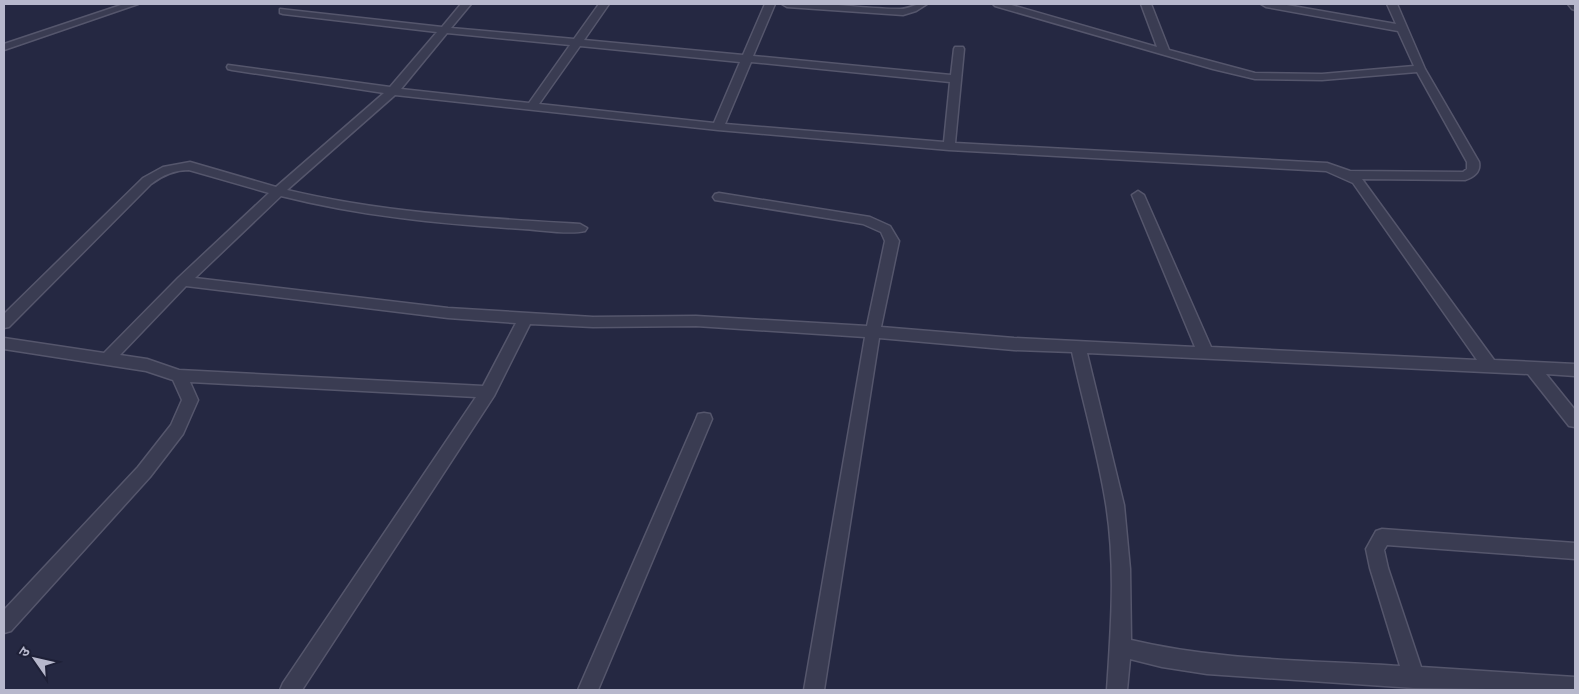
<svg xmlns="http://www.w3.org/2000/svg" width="1579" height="694" viewBox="0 0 1579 694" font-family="Helvetica,'Noto Sans Devanagari',sans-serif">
<rect width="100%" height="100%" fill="#252842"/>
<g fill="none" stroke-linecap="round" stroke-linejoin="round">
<defs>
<g id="street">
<polygon points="124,4 138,4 4,50 4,44"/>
<path d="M461,4H471L451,28L574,39L599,4H609L584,40L743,55L765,4H775L753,56L951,75L954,49L955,47H963L964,49L955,143L1327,163L1350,171L1463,172L1467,169V162L1417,72L1322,80L1255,79L1213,69L995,6L993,4H1008L1157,47L1141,4H1151L1169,50L1255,73L1322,74L1414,66L1398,31L1266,7L1261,4H1281L1396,24L1387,4H1397L1425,69L1479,162C1481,172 1474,177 1465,180L1362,179L1494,360L1575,364V376L1546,374L1575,410V427L1569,426L1528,374L1087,353L1124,505L1130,569L1131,640C1219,661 1310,660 1400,666L1370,568L1366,549L1376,531L1382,529L1575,543V559L1387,545L1384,550L1388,568L1421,667L1575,677V690L1414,688L1207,674L1162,667L1130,659L1127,690H1107C1111,629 1116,566 1106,504C1098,453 1083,403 1072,352L1014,350L879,338L824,690H804L865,337L696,326L593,327L530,324L494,396L302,690H280L283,683L476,397L190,382L198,400L183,434L150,477L11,631L4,633V610L138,467L171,425L182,400L173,380L146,371L4,349V338L104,353L178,278L269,193L189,170C174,170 163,175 151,184L9,327L4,328V314L143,178L163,167L190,162L276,187L384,93L232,70L228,69L227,67L228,65L390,87L437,32L283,14L280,13V9L442,27ZM447,33L570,45L529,103L401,89ZM580,46L740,62L714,123L539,104ZM751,62L950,82L944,142L725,124ZM395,95L718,130L949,150L1326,171L1353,183L1477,360L1211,347L1144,195L1138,191L1132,195L1195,347L1014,338L881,327L899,241L890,226L870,217L719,193L715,194L713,197L715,200L863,224L881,232L885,241L867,326L696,316L593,317L448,308L195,278L281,196C360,216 441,224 523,229C541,230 569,235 585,231L587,228L580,224C482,218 383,213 287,190ZM186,286L448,318L516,323L483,386L179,370L147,359L120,355Z"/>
<path d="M782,4C822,1 861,9 900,9C910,9 915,3 927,4L916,11L903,15L787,7Z"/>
<polygon points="1568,4 1575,4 1575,10 1572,9"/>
<polygon points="704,413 710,414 712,419 598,690 578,690 696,419 698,414"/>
</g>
</defs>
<use href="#street" stroke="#55566c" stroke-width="3"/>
<use href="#street" fill="#3a3c52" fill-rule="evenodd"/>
</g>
<rect width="1579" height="694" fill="none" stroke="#b7b8cc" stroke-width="10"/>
<g transform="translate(35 659) rotate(304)" stroke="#1e2037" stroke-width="4" paint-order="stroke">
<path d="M0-4L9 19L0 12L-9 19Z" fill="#b7b8cc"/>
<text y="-8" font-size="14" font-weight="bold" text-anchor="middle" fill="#b7b8cc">उ</text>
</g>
</svg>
